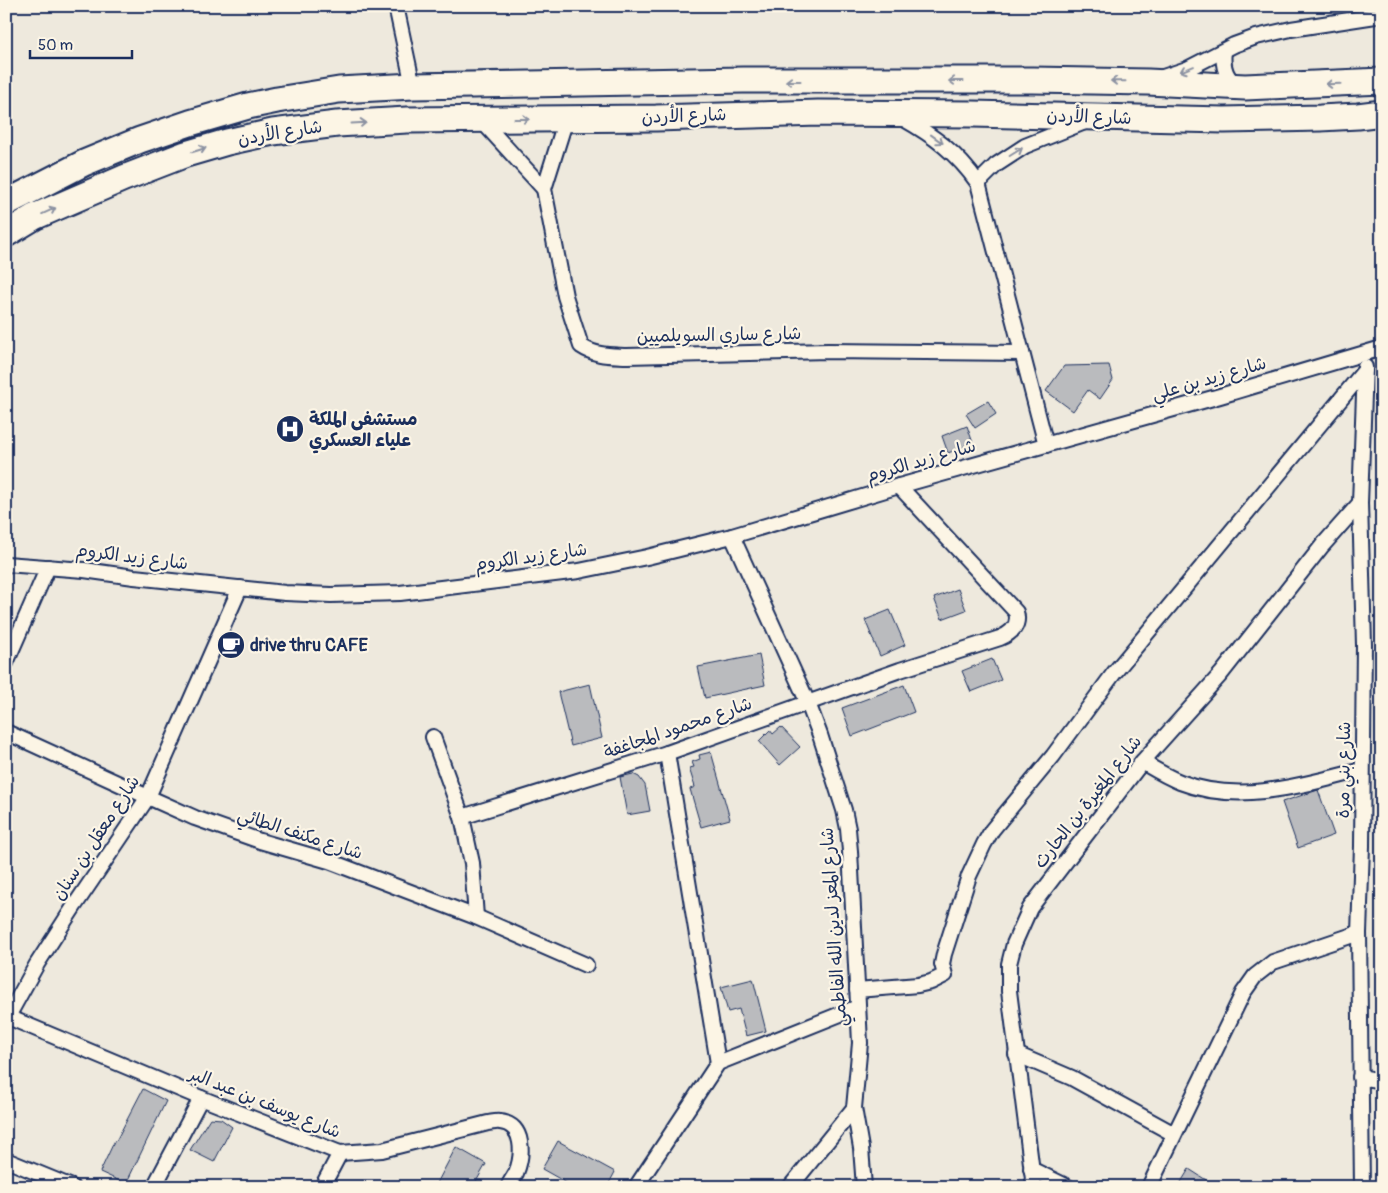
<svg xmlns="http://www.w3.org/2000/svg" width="1388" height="1193" viewBox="0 0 1388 1193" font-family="Pangolin,'Playpen Sans Arabic',sans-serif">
<rect width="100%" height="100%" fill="#eee9dd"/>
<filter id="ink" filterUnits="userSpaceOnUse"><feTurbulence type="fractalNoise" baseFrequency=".02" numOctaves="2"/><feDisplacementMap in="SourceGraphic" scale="10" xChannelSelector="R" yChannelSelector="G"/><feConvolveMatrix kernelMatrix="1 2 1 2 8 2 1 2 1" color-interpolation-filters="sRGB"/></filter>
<g filter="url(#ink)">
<g fill="#babbbe" stroke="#1b2f5e">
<polygon points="1109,365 1113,380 1100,399 1088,390 1073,411 1046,391 1064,366"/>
<polygon points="988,401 996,414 975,428 966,414"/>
<polygon points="967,426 973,443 948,453 942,436"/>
<polygon points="958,589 966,610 942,619 934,598"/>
<polygon points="890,610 905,645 880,656 865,620"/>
<polygon points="759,655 765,685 705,698 698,667"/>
<polygon points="992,659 1001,680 971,692 962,671"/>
<polygon points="590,684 602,738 571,746 558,692"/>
<polygon points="904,685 914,712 852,736 842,708"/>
<polygon points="781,727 800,747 780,765 759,741 770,730 773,734"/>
<polygon points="711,752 730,819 701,827 690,789 695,787 689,768 694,767 692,762 700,759 699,755"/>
<polygon points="633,774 639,777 645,785 650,811 627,815 620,777"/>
<polygon points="1318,790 1334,835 1298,848 1282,802"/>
<polygon points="753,979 766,1031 746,1036 739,1009 728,1012 721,987"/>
<polygon points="143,1089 166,1101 126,1184 100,1172 115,1140 116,1141"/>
<polygon points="210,1118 221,1119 232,1127 214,1162 190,1150"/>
<polygon points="558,1141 615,1172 607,1187 574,1187 542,1169"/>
<polygon points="456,1147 486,1164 473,1187 435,1187"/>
<polygon points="1189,1169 1217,1187 1178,1187"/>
</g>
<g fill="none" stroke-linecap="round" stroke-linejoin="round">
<defs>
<g id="street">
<polyline points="396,6 413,86"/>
<path d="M1224,51C1222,66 1226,80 1240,86"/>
<polyline points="1163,77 1187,69 1234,45 1256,37 1291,29 1382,15"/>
<path d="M902,118C934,136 957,153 978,183L1046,445"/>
<path d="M566,119L544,189L565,296L581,346C596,356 609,355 627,356L828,351L1022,353"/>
<polyline points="481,120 544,189"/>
<polyline points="978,183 996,165 1025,146 1085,122"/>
<polyline points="732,536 808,703 820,735 844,810 848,829 850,851 859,1023 860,1043 854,1108 861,1148 864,1187"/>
<polyline points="6,564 84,570 134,577 285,593 331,595 400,593 579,571 647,557 732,536 899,486 1220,396 1382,348"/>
<polyline points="6,663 48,567"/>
<polyline points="6,732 148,797 195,818 260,841 329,861 476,917 586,965"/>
<polyline points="433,737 462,817"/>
<polyline points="667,753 718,1063"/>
<path d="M1142,762C1154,769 1167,777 1180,782C1239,805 1303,785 1362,770"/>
<path d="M476,917L472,863L462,817L667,753L900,670L1000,638C1012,633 1020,625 1016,612L899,486"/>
<polyline points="857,990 918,985 931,982 945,975 942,964 944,954 969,876 984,844 992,830 1053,756 1114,673 1365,370"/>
<path d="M8,1017L201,1098L340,1153L382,1150L488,1123C491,1123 496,1121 500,1122C525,1124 523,1156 516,1173C513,1178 510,1182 508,1187"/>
<polyline points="6,1020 37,964 75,905 148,797 240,588"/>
<polyline points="1016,1054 1072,1078 1174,1134"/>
<polyline points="1360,1077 1382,1081"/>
<polyline points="6,1160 72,1187"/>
<polyline points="1031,1169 1068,1187"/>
<polyline points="154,1187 201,1098"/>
<polyline points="322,1187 340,1153"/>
<polyline points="636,1187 718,1063 858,1007"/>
<polyline points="790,1187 854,1108"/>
<polyline points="1034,1187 1009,991 1009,964 1014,944 1030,908 1142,762 1221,674 1322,546 1360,503"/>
<polyline points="1149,1187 1243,993 1255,976 1273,962 1359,933"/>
<polyline points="1362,1187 1359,933 1362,846 1364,645 1360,503 1365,367"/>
</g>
<g id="highway">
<polyline points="6,203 84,163 140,140 190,123 248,106 277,100 339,90 413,86 743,80 1033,80 1148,82 1245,87 1382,81"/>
<polyline points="6,234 34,217 124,178 186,154 227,142 273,132 337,124 407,120 656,118 818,113 973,114 1224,120 1320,118 1358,116 1382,113"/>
</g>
</defs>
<use href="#street" stroke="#1b2f5e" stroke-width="18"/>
<use href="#highway" stroke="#1b2f5e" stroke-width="29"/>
<use href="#street" stroke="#fcf5e5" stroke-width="14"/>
<use href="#highway" stroke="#fcf5e5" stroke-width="25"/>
</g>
<defs><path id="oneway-shaft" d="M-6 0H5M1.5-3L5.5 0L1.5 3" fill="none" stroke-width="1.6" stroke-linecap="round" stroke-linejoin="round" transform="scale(1.25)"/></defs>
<g stroke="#8c92a2">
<use href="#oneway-shaft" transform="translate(1187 69) rotate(158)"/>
<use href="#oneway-shaft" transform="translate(793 81) rotate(-180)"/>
<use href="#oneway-shaft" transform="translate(956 81) rotate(180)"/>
<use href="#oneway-shaft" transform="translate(1118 81) rotate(-179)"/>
<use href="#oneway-shaft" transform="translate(1333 84) rotate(178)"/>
<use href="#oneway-shaft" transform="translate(522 119)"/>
<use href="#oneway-shaft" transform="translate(359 123) rotate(-3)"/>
<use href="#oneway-shaft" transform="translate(937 139) rotate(36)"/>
<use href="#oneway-shaft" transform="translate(199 150) rotate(-17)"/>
<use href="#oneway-shaft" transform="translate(1016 152) rotate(-32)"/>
<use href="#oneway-shaft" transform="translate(49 211) rotate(-24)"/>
</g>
</g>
<defs>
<symbol id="hospital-disc" viewBox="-11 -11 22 22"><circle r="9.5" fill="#1b2f5e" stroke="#fcf5e5"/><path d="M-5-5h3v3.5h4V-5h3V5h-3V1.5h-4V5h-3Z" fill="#fff"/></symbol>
<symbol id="cafe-disc" viewBox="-11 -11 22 22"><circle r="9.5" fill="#1b2f5e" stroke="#fcf5e5"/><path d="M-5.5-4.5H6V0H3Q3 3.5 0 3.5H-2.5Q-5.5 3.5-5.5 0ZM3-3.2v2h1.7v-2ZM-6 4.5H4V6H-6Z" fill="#fff"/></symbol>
</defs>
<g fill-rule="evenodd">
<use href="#hospital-disc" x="274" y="413" width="32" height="32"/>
<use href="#cafe-disc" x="215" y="629" width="32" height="32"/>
</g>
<g text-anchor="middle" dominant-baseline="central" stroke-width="4.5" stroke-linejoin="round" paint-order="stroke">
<g font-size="18" fill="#1b2f5e" stroke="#fcf5e5">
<text transform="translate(684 116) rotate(-2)">شارع الأردن</text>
<text transform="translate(1089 117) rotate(2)">شارع الأردن</text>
<text transform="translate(280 133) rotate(-9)">شارع الأردن</text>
<text transform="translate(719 335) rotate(-1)">شارع ساري السويلميين</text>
<text transform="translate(1209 379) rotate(-16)">شارع زيد بن علي</text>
<text transform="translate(921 461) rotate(-16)">شارع زيد الكروم</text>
<text transform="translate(132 557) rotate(7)">شارع زيد الكروم</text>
<text transform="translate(531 557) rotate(-8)">شارع زيد الكروم</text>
<text transform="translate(678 728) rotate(-19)">شارع محمود المجاغفة</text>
<text transform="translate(1344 770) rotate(-89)">شارع بني مرة</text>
<text transform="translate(1088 802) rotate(-52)">شارع المغيرة بن الحارث</text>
<text transform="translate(300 834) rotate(18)">شارع مكنف الطائي</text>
<text transform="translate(96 838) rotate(-57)">شارع معقل بن سنان</text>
<text transform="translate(834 927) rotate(-94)">شارع المعز لدين الله الفاطمي</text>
<text transform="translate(265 1103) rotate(22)">شارع يوسف بن عبد البر</text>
</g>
<g font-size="18" font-weight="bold" fill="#1b2f5e" stroke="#fcf5e5" text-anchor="start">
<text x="309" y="419">مستشفى الملكة<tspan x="309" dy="21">علياء العسكري</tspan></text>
<text x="250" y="645">drive thru CAFE</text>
</g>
</g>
<rect width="1388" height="1193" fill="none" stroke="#fcf5e5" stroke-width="25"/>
<rect x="12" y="12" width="1363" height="1168" fill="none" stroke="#1b2f5e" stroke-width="2" filter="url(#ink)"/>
<path d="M30 50v8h102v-8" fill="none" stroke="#1b2f5e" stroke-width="2.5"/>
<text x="38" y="50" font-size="15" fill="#1b2f5e" stroke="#fcf5e5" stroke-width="4" paint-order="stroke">50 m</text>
</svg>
